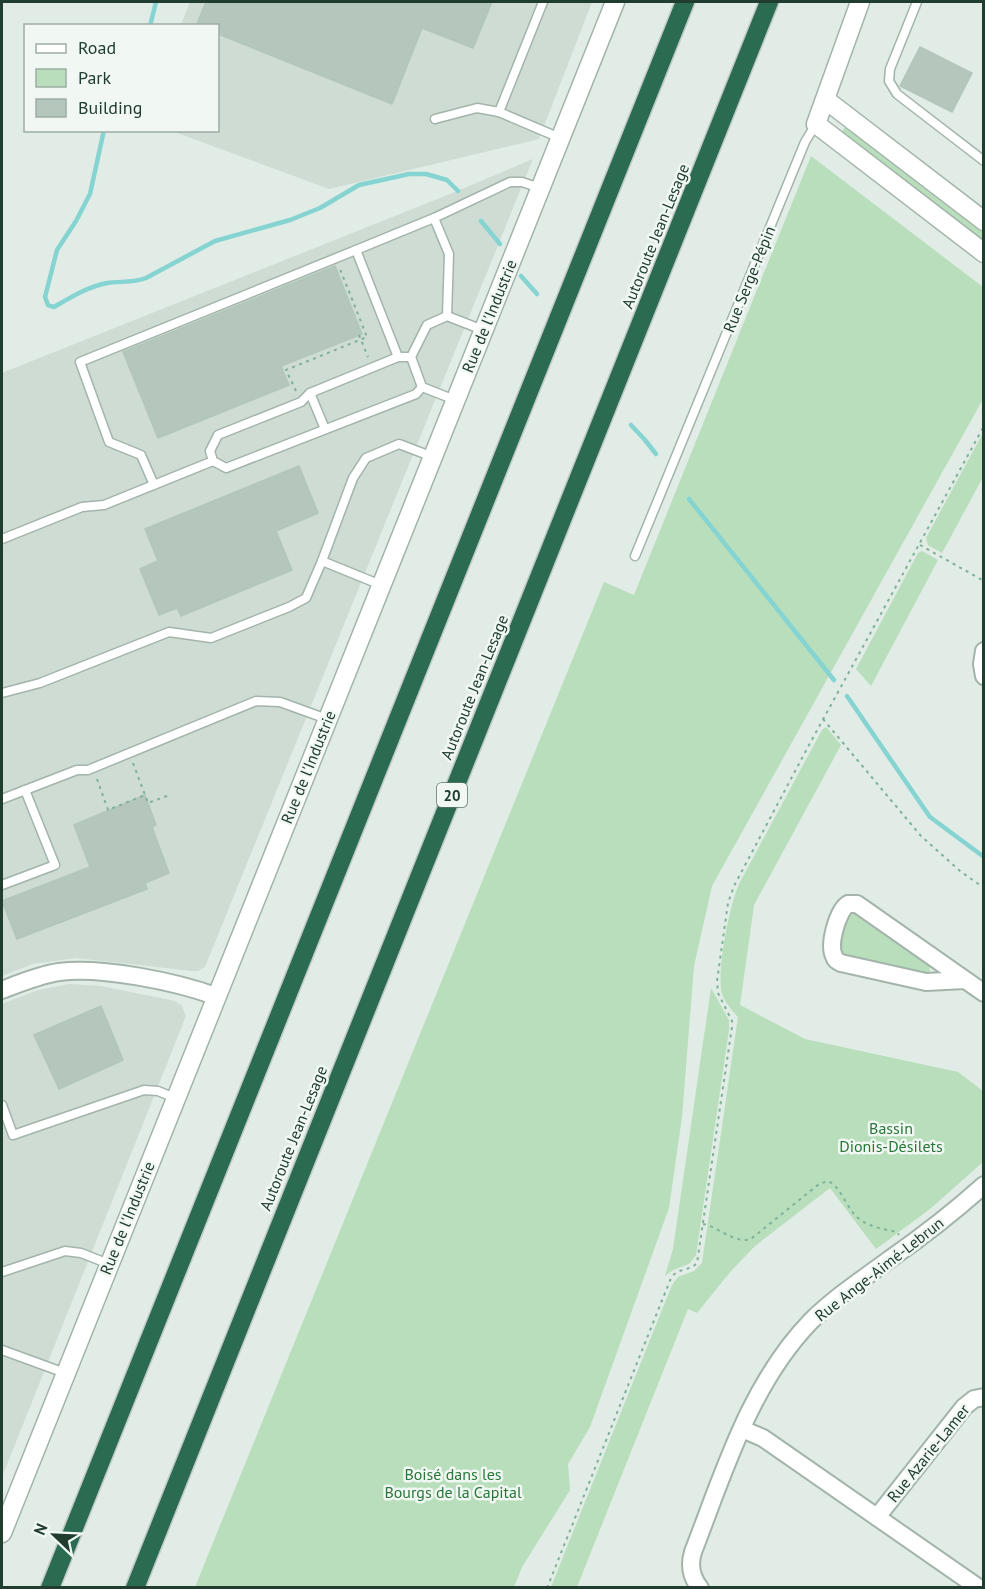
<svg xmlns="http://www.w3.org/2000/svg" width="985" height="1589" viewBox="0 0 985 1589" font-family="'PT Sans',sans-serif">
<rect width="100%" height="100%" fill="#e0ece5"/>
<g fill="#cedcd3">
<polygon points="190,2 592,2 539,139 329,189 172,131 218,130 218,26 181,25"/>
<polygon points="533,159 205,967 198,971 192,971 76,958 33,964 2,976 2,373 450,194"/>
<polygon points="69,984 101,986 175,1001 182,1006 186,1016 2,1477 2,1004 38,990"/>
</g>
<g fill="#b8debb">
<polygon points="845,127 983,232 983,242 841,133"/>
<polygon points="811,156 983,287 983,399 712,886 694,966 682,1117 669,1208 590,1427 568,1464 570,1490 522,1567 514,1587 195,1587 604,582 634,595"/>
<polygon points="983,433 983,477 942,553 928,545 926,538"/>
<polygon points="922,551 938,560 871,686 856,669 918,553"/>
<path d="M826,727L841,745L754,905L740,1005L805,1039L958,1072L983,1091V1162L930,1209L876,1249L830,1188L755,1246L731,1271L697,1313L688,1309L577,1587H551L672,1285L678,1277L694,1271L702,1263L738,1017C732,1011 725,1002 722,994C716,973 730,901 740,882L822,730Z"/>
<path d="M856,913L929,964L930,972L925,974L845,956C838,946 842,924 850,915Z"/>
<polygon points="711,988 729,1020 729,1030 696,1255 689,1264 673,1270 665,1276 673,1249"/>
</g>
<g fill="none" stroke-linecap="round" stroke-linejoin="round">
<g stroke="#85d4d2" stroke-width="4.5">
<polyline points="150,26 156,2"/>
<path d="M104,130L90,194L76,221L57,250L45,297L48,305L54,307C71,297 87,287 107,283C120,281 133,283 146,278L215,241L290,220L320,208L359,185L409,174H426L447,180L458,191"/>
<polyline points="481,221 500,244"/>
<polyline points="521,276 537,294"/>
<polyline points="631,425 645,440 656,454"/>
<polyline points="689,499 834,680"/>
<polyline points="847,696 930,817 984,857"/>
</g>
</g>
<g fill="#b5c7bd" stroke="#b2c6ba" stroke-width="1.5">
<polygon points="206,2 492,2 473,48 422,28 392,104 218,34 218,26 196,26"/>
<polygon points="920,47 972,73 952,112 900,86"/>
<polygon points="335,266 362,334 281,366 289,385 158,438 123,352"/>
<polygon points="299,466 318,513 276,531 292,570 181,616 177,608 159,615 140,569 158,561 145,529"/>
<polygon points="145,795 156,825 152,827 169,873 145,883 147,889 17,939 2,901 90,867 74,825"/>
<polygon points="101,1006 123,1060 59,1089 34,1035"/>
</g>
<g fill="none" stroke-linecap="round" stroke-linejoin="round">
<defs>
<g id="service">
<polyline points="543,2 499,112 560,138"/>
<polyline points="917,2 890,69 889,81 897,94 984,161"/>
<polyline points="435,119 477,108 499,112"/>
<polyline points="447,316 449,254 434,218 510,182 522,182 540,188"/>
<polyline points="398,357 356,250 434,218"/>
<polyline points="411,357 398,357 310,393 301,402 218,435 210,451 213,461 226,468 416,394 422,387"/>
<polyline points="310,393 325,429"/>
<polyline points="455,400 422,387 411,357 427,325 447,316 483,330"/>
<polyline points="154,485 141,455 109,442 80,362 356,250"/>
<polyline points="2,539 82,507 104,505 213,461"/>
<polyline points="635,556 805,142 816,124"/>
<polyline points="381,585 322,561 353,478 366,458 399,444 433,457"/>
<polyline points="2,693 40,683 169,632 211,638 289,607 306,598 322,561"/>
<polyline points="2,799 77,770 88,770 256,701 280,702 327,719"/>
<polyline points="2,885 55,865 25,790"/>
<polyline points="2,1105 13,1135 144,1090 158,1091 175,1098"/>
<polyline points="2,1272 65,1251 81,1253 109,1264"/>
<polyline points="2,1350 65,1373"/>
</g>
<g id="minor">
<polyline points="984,651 982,664 984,676"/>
<path d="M965,980L926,982L841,963C837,961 835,960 834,956C828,944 838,910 848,904H857L984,993"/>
<path d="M2,990C20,983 39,975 59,972C100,966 177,982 215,996"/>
<polyline points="742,1429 763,1438 979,1588"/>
<polyline points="877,1517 964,1407 974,1399 984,1397"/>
<path d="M700,1588C691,1577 689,1565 693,1552C724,1472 750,1384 811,1321C835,1297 863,1279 890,1259C923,1236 954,1212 984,1185"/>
</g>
<g id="tertiary">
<polyline points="860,2 816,124 984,253"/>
<polyline points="826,100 984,221"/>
<polyline points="2,1533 615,2"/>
</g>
<g id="motorway">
<polyline points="50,1588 685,2"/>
<polyline points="135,1588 769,2"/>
</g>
</defs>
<use href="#service" stroke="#a3b4ab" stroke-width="11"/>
<use href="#minor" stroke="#a3b4ab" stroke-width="20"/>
<use href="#tertiary" stroke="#a3b4ab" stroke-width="21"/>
<use href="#motorway" stroke="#c1c9c5" stroke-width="21"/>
<g stroke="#7fb198" stroke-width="2" stroke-dasharray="3 4.5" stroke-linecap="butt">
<polyline points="359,335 368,357"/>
<polyline points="296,391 286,370 367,337 340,269"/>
<polyline points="920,545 984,581"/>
<polyline points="823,719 921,836 960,871 984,888"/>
<polyline points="133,763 148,803 167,796"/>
<polyline points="97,779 108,810 145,795"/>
<path d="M703,1224C719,1227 734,1244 751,1239L819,1184L828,1181C841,1187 846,1207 857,1217C868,1227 883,1229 897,1232L899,1235"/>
<path d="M547,1588L671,1278C677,1268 690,1271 697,1263L732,1027V1021L718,993L717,981L728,903L734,886L809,745L984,426"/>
</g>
<use href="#service" stroke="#fff" stroke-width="8"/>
<use href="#minor" stroke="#fff" stroke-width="16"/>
<use href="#tertiary" stroke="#fff" stroke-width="18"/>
<use href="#motorway" stroke="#2a6b52" stroke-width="18"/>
</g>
<g text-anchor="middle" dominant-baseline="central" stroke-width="5" stroke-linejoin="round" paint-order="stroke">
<rect fill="#f1f8f3" stroke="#5f756a" stroke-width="1.5" x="437" y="783" width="30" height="24" rx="4.5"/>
<g font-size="15" font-weight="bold" fill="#203d30">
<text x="452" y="795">20</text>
</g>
<g font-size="16" fill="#203d30" stroke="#f1f8f3">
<text transform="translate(655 236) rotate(-68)">Autoroute Jean-Lesage</text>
<text transform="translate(749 279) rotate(-68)">Rue Serge-Pépin</text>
<text transform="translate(489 316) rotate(-68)">Rue de l'Industrie</text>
<text transform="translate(474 687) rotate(-68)">Autoroute Jean-Lesage</text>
<text transform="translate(308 767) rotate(-68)">Rue de l'Industrie</text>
<text transform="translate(293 1138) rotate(-68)">Autoroute Jean-Lesage</text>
<text transform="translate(127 1218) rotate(-68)">Rue de l'Industrie</text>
<text transform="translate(879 1269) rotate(-38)">Rue Ange-Aimé-Lebrun</text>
<text transform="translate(928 1453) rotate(-51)">Rue Azarie-Lamer</text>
</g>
<g font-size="16" fill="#287638" stroke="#f1f8f3">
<text x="891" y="1128">Bassin<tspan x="891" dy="18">Dionis-Désilets</tspan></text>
<text x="453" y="1474">Boisé dans les<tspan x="453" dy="18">Bourgs de la Capital</tspan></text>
</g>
</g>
<rect width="985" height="1589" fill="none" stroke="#203d30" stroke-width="6"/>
<rect x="24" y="24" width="195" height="108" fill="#f1f8f3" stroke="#9dada5" stroke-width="1.5"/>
<rect x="36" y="44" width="30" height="9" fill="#ffffff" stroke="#9dada5" stroke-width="1.5"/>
<text x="78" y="54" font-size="18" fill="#203d30">Road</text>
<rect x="36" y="69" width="30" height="18" fill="#b8debb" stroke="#9dada5" stroke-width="1.5"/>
<text x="78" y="84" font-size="18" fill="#203d30">Park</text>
<rect x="36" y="99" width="30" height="18" fill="#b5c7bd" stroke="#9dada5" stroke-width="1.5"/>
<text x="78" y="114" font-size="18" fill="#203d30">Building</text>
<g transform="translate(54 1535) rotate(293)" stroke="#f1f8f3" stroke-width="4.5" paint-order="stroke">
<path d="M0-4.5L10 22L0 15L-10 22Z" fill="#203d30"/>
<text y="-9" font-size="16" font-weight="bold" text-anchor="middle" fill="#203d30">N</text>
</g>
</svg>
